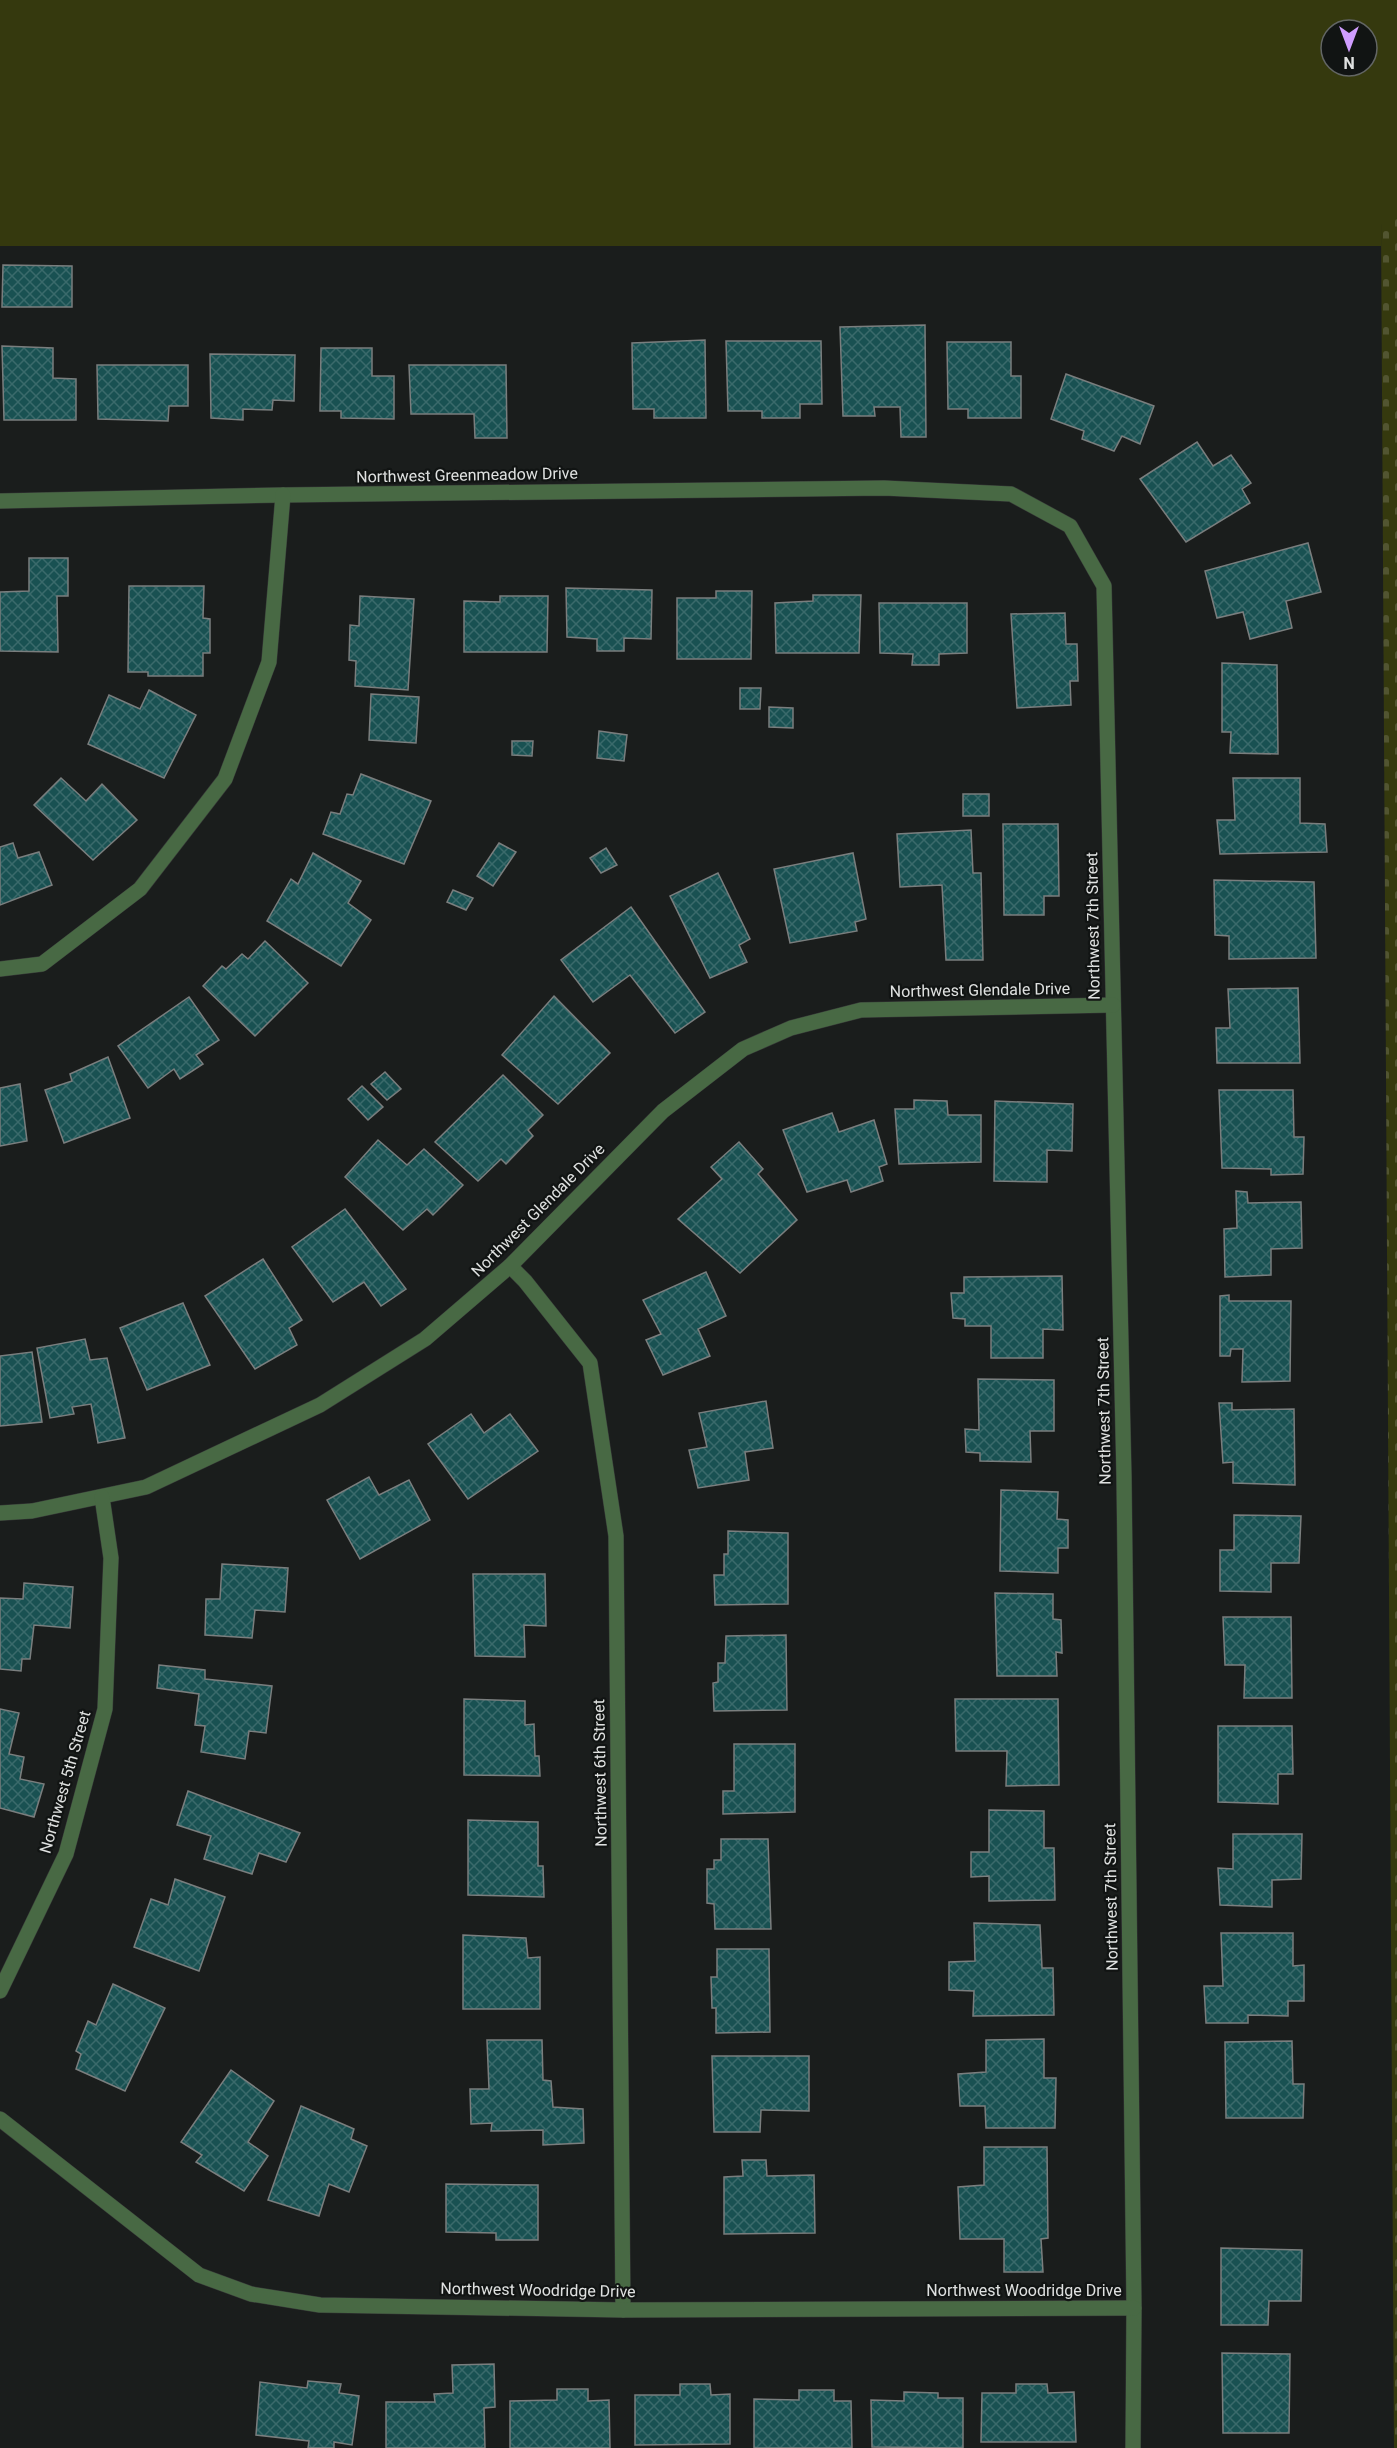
<svg xmlns="http://www.w3.org/2000/svg" width="1397" height="2448" viewBox="0 0 1397 2448" font-family="Roboto,sans-serif">
<defs>
<pattern id="cemetery-stones" width="16" height="16" patternUnits="userSpaceOnUse" patternTransform="scale(1.5)"><rect width="16" height="16" fill="#35390e"/><path d="M2 7V4a2 2 0 0 1 4 0v3zM10 15v-3a2 2 0 0 1 4 0v3z" fill="#525531"/></pattern>
<pattern id="building-cross-hatch" width="8" height="8" patternUnits="userSpaceOnUse" patternTransform="scale(1.5)"><rect width="8" height="8" fill="#195152"/><path d="M0 0l8 8M0 8l8-8" fill="none" stroke="#3a6a6b"/></pattern>
</defs>
<rect width="100%" height="100%" fill="#1a1d1c"/>
<path fill="#35390e" fill-rule="evenodd" d="M0,0H1397V219H1381V246H0ZM1331,30H1367V66H1331Z"/>
<polygon fill="url(#cemetery-stones)" points="1381,219 1397,219 1397,2448 1394,2448"/>
<g fill="url(#building-cross-hatch)" stroke="#7a7e7e" stroke-width="1.5">
<polygon points="3,265 72,266 72,307 2,307"/>
<polygon points="925,325 926,437 901,437 900,407 874,407 875,416 843,416 840,327"/>
<polygon points="705,340 706,418 654,418 654,409 633,409 632,343"/>
<polygon points="726,341 821,341 822,404 800,404 800,418 762,418 762,411 728,411"/>
<polygon points="947,342 1011,342 1011,376 1021,376 1021,418 968,418 968,409 948,409"/>
<polygon points="2,346 53,348 53,378 76,379 76,420 4,420"/>
<polygon points="321,348 372,348 372,376 394,376 394,419 341,418 341,411 320,411"/>
<polygon points="210,354 295,355 294,401 273,400 272,410 243,409 243,420 211,418"/>
<polygon points="97,365 188,365 188,406 169,406 168,421 98,419"/>
<polygon points="409,365 506,365 507,438 475,438 474,414 411,414"/>
<polygon points="1066,374 1154,406 1140,444 1122,436 1114,451 1082,439 1084,431 1051,419"/>
<polygon points="1197,442 1213,466 1231,455 1251,483 1242,489 1250,503 1186,542 1140,479"/>
<polygon points="1308,543 1321,592 1286,601 1292,628 1250,639 1243,612 1217,618 1205,571"/>
<polygon points="29,558 68,558 68,596 57,596 58,652 0,651 0,592 29,591"/>
<polygon points="129,586 204,586 203,618 210,619 210,653 203,653 203,676 148,676 148,672 128,672"/>
<polygon points="566,588 652,590 651,639 624,638 624,651 597,651 597,639 567,637"/>
<polygon points="716,591 752,591 751,659 677,659 677,598 716,598"/>
<polygon points="813,595 861,595 859,653 776,653 775,603 813,601"/>
<polygon points="360,596 414,599 408,690 355,686 356,661 349,660 350,625 359,626"/>
<polygon points="500,596 548,596 547,652 464,652 464,601 500,602"/>
<polygon points="879,603 967,603 967,653 939,654 939,665 912,665 913,654 880,653"/>
<polygon points="1065,613 1066,644 1077,644 1078,681 1070,681 1071,705 1017,708 1011,614"/>
<polygon points="1222,663 1277,665 1278,754 1230,753 1231,732 1222,732"/>
<polygon points="740,688 761,688 760,709 740,709"/>
<polygon points="149,690 196,715 164,778 88,744 109,695 140,709"/>
<polygon points="371,694 419,697 416,743 369,740"/>
<polygon points="769,707 793,708 793,728 769,727"/>
<polygon points="599,731 627,735 624,761 597,758"/>
<polygon points="512,741 533,741 532,756 512,755"/>
<polygon points="361,774 431,801 404,864 323,834 331,812 340,814 347,794 353,795"/>
<polygon points="61,778 86,801 102,784 137,820 93,860 34,805"/>
<polygon points="1233,778 1300,778 1300,823 1325,824 1327,852 1220,854 1217,820 1235,820"/>
<rect x="963" y="794" width="26" height="22"/>
<polygon points="1003,824 1058,824 1059,896 1044,896 1044,915 1004,915"/>
<polygon points="971,830 973,873 981,873 983,960 946,960 942,885 900,887 897,834"/>
<polygon points="13,843 18,858 39,852 52,885 0,905 0,847"/>
<polygon points="499,843 516,852 493,886 477,876"/>
<polygon points="606,848 617,865 601,873 590,858"/>
<polygon points="313,853 361,881 348,903 371,920 341,966 267,921 291,879 298,884"/>
<polygon points="853,853 866,919 855,922 857,931 790,943 774,869"/>
<polygon points="718,873 750,939 739,945 747,962 710,978 670,896"/>
<polygon points="1214,880 1314,882 1316,958 1229,959 1229,936 1215,935"/>
<polygon points="453,890 473,898 466,910 447,902"/>
<polygon points="631,907 705,1012 675,1033 630,975 593,1002 561,960"/>
<polygon points="265,941 308,983 255,1036 203,986 222,966 226,969 242,954 248,959"/>
<polygon points="1298,988 1300,1063 1217,1063 1216,1028 1230,1028 1228,989"/>
<polygon points="554,996 610,1053 558,1104 502,1055"/>
<polygon points="189,997 219,1040 196,1055 203,1064 180,1079 174,1069 148,1088 118,1046"/>
<polygon points="108,1057 130,1118 64,1143 45,1090 72,1081 70,1074"/>
<polygon points="385,1072 401,1089 387,1100 371,1084"/>
<polygon points="503,1075 543,1115 528,1130 533,1136 506,1164 501,1159 478,1181 435,1142"/>
<polygon points="20,1084 27,1141 0,1146 0,1088"/>
<polygon points="362,1086 383,1107 368,1120 348,1099"/>
<polygon points="1219,1090 1293,1090 1294,1137 1304,1137 1303,1174 1271,1175 1271,1169 1222,1168"/>
<polygon points="914,1100 947,1101 948,1115 981,1115 981,1162 899,1164 895,1109 914,1109"/>
<polygon points="995,1101 1073,1104 1072,1151 1047,1150 1047,1182 994,1181"/>
<polygon points="832,1113 839,1132 874,1120 887,1164 879,1167 883,1181 851,1192 847,1180 807,1192 783,1130"/>
<polygon points="378,1140 407,1165 424,1149 463,1185 433,1215 427,1209 403,1230 345,1177"/>
<polygon points="739,1142 763,1169 758,1174 797,1220 740,1273 678,1219 722,1179 711,1167"/>
<polygon points="1236,1191 1247,1192 1248,1203 1301,1202 1302,1248 1271,1249 1271,1275 1225,1277 1224,1229 1237,1228"/>
<polygon points="345,1209 406,1289 381,1306 364,1282 333,1302 292,1247"/>
<polygon points="263,1259 302,1320 289,1328 297,1345 255,1369 205,1296"/>
<polygon points="706,1272 726,1316 698,1329 710,1356 663,1375 646,1340 661,1334 643,1300"/>
<polygon points="1062,1276 1063,1330 1043,1329 1043,1358 991,1358 991,1326 965,1326 965,1319 953,1318 951,1293 964,1293 964,1277"/>
<polygon points="1229,1295 1229,1301 1291,1301 1290,1381 1242,1382 1243,1349 1231,1349 1230,1356 1220,1356 1220,1296"/>
<polygon points="183,1303 210,1365 147,1390 120,1328"/>
<polygon points="85,1339 90,1360 107,1358 125,1438 98,1443 91,1404 72,1407 74,1414 50,1418 37,1348"/>
<polygon points="32,1352 42,1422 0,1426 0,1356"/>
<polygon points="978,1379 1054,1380 1054,1431 1030,1431 1031,1462 980,1461 980,1453 966,1452 965,1429 979,1430"/>
<polygon points="766,1401 773,1448 745,1452 749,1480 698,1488 689,1450 707,1447 699,1413"/>
<polygon points="1219,1403 1232,1403 1232,1410 1294,1409 1295,1485 1233,1483 1233,1462 1223,1463"/>
<polygon points="471,1414 484,1433 510,1414 538,1451 468,1499 428,1444"/>
<polygon points="369,1477 379,1495 409,1480 430,1520 360,1559 327,1500"/>
<polygon points="1001,1490 1058,1492 1057,1519 1068,1520 1068,1548 1058,1548 1058,1573 1000,1571"/>
<polygon points="1234,1515 1301,1516 1299,1563 1271,1563 1271,1592 1220,1591 1220,1550 1234,1550"/>
<polygon points="728,1531 788,1533 788,1604 715,1605 714,1575 724,1575 724,1554 728,1554"/>
<polygon points="222,1564 288,1568 285,1612 255,1610 252,1638 205,1635 206,1599 220,1599"/>
<polygon points="473,1574 545,1574 546,1626 524,1625 525,1657 475,1656"/>
<polygon points="24,1583 73,1587 70,1628 34,1625 30,1659 22,1659 21,1671 0,1669 0,1598 23,1599"/>
<polygon points="995,1593 1053,1594 1053,1619 1061,1620 1062,1653 1056,1652 1057,1676 997,1676"/>
<polygon points="1223,1617 1291,1617 1292,1698 1244,1698 1245,1665 1225,1665"/>
<polygon points="786,1635 787,1710 714,1711 713,1683 718,1682 718,1663 725,1663 726,1636"/>
<polygon points="159,1665 205,1670 205,1679 272,1686 266,1733 249,1731 245,1759 201,1752 205,1726 195,1725 199,1694 157,1688"/>
<polygon points="464,1699 525,1701 525,1725 534,1724 535,1756 539,1756 540,1776 464,1775"/>
<polygon points="955,1699 1058,1699 1059,1785 1006,1786 1007,1751 956,1751"/>
<polygon points="0,1709 19,1713 9,1754 24,1757 20,1779 44,1784 34,1817 0,1808"/>
<polygon points="1218,1726 1292,1726 1293,1774 1278,1774 1278,1804 1218,1802"/>
<polygon points="734,1744 795,1744 795,1812 723,1814 723,1791 734,1791"/>
<polygon points="188,1791 300,1833 286,1862 259,1853 252,1874 204,1859 211,1836 177,1825"/>
<polygon points="989,1810 1044,1811 1044,1848 1054,1848 1055,1900 989,1901 989,1876 971,1877 971,1852 989,1852"/>
<polygon points="468,1820 538,1822 538,1866 543,1866 544,1897 468,1895"/>
<polygon points="1233,1834 1302,1834 1301,1879 1272,1880 1272,1907 1220,1905 1218,1868 1233,1869"/>
<polygon points="721,1839 768,1839 771,1929 715,1929 714,1904 707,1903 707,1869 714,1869 714,1860 721,1860"/>
<polygon points="175,1879 225,1897 199,1971 134,1947 151,1899 168,1905"/>
<polygon points="974,1923 1040,1925 1042,1968 1053,1968 1054,2015 973,2016 974,1991 949,1990 949,1962 975,1961"/>
<polygon points="1221,1933 1293,1933 1293,1966 1304,1965 1304,2001 1288,2001 1288,2016 1248,2015 1248,2023 1206,2023 1204,1986 1223,1986"/>
<polygon points="463,1935 526,1938 528,1958 540,1957 540,2009 463,2009"/>
<polygon points="717,1949 769,1949 770,2032 716,2033 716,2008 712,2008 711,1977 717,1977"/>
<polygon points="113,1984 165,2008 125,2091 76,2069 81,2054 76,2051 88,2021 96,2025"/>
<polygon points="1044,2039 1044,2078 1056,2078 1055,2128 986,2128 985,2106 960,2106 958,2074 986,2072 986,2040"/>
<polygon points="487,2040 542,2040 543,2080 551,2081 553,2107 583,2109 584,2143 543,2145 543,2130 491,2131 492,2123 471,2124 470,2089 489,2089"/>
<polygon points="1292,2041 1293,2084 1304,2084 1303,2118 1226,2118 1225,2042"/>
<polygon points="712,2056 809,2056 809,2111 761,2110 760,2132 714,2132"/>
<polygon points="231,2070 274,2101 248,2142 268,2156 244,2191 196,2162 202,2155 181,2142"/>
<polygon points="301,2106 354,2129 351,2139 367,2146 349,2192 329,2184 319,2216 268,2200"/>
<polygon points="984,2147 1047,2147 1048,2238 1041,2239 1043,2272 1004,2272 1004,2239 960,2239 958,2187 984,2185"/>
<polygon points="742,2160 766,2160 767,2176 814,2175 815,2233 724,2234 724,2177 743,2176"/>
<polygon points="446,2184 538,2185 538,2240 496,2240 496,2233 446,2232"/>
<polygon points="1221,2248 1302,2250 1301,2301 1269,2301 1268,2325 1221,2325"/>
<polygon points="1222,2353 1290,2354 1289,2433 1223,2433"/>
<polygon points="494,2364 495,2407 484,2408 485,2448 386,2448 386,2402 435,2402 434,2394 453,2393 452,2365"/>
<polygon points="308,2381 341,2384 339,2393 359,2396 352,2445 334,2442 334,2448 308,2448 309,2441 256,2435 260,2382 307,2388"/>
<polygon points="680,2384 710,2384 711,2395 730,2394 730,2444 635,2445 635,2395 680,2395"/>
<polygon points="1016,2384 1047,2384 1048,2393 1074,2392 1076,2442 981,2442 982,2393 1016,2393"/>
<polygon points="557,2389 588,2389 588,2401 609,2400 610,2448 510,2448 510,2401 557,2400"/>
<polygon points="799,2390 834,2390 834,2401 851,2401 852,2448 754,2448 754,2399 799,2400"/>
<polygon points="904,2392 938,2393 938,2398 963,2398 963,2448 872,2447 871,2400 904,2401"/>
</g>
<g fill="none" stroke-linecap="round" stroke-linejoin="round">
<defs>
<g id="minor">
<polyline points="0,501 283,495 884,488 1011,494 1070,526 1104,586 1124,1477 1134,2308 1133,2448"/>
<polyline points="0,969 42,964 140,889 225,779 269,662 283,495"/>
<polyline points="510,1266 525,1281 590,1363 616,1536 623,2310"/>
<polyline points="0,1513 32,1511 146,1487 320,1405 425,1339 510,1266 663,1111 743,1049 791,1028 861,1010 1113,1005"/>
<polyline points="0,1991 66,1854 105,1709 111,1558 102,1497"/>
<polyline points="0,2119 199,2275 251,2294 320,2305 623,2310 1134,2308"/>
</g>
</defs>
<use href="#minor" stroke="#363837" stroke-width="16"/>
<use href="#minor" stroke="#486944" stroke-width="15"/>
</g>
<g text-anchor="middle" dominant-baseline="central" stroke-width="4.5" stroke-linejoin="round" paint-order="stroke">
<g font-size="16" fill="#dfe1e0" stroke="#111413">
<text transform="translate(467 475) rotate(-1)">Northwest Greenmeadow Drive</text>
<text transform="translate(1093 926) rotate(-91)">Northwest 7th Street</text>
<text transform="translate(980 990) rotate(-1)">Northwest Glendale Drive</text>
<text transform="translate(538 1210) rotate(-45)">Northwest Glendale Drive</text>
<text transform="translate(1104 1411) rotate(-91)">Northwest 7th Street</text>
<text transform="translate(600 1773) rotate(-91)">Northwest 6th Street</text>
<text transform="translate(65 1782) rotate(-74)">Northwest 5th Street</text>
<text transform="translate(1111 1897) rotate(-91)">Northwest 7th Street</text>
<text transform="translate(538 2290) rotate(1)">Northwest Woodridge Drive</text>
<text x="1024" y="2290">Northwest Woodridge Drive</text>
</g>
</g>
<g transform="translate(1349 48) rotate(180)"><circle r="28" fill="#111413" stroke="#636665" stroke-width="1.5"/>
<path d="M0-4.5L10 22L0 15L-10 22Z" fill="#d09dff"/>
<text y="-9" font-size="16" font-weight="bold" text-anchor="middle" fill="#dfe1e0">N</text>
</g>
</svg>
